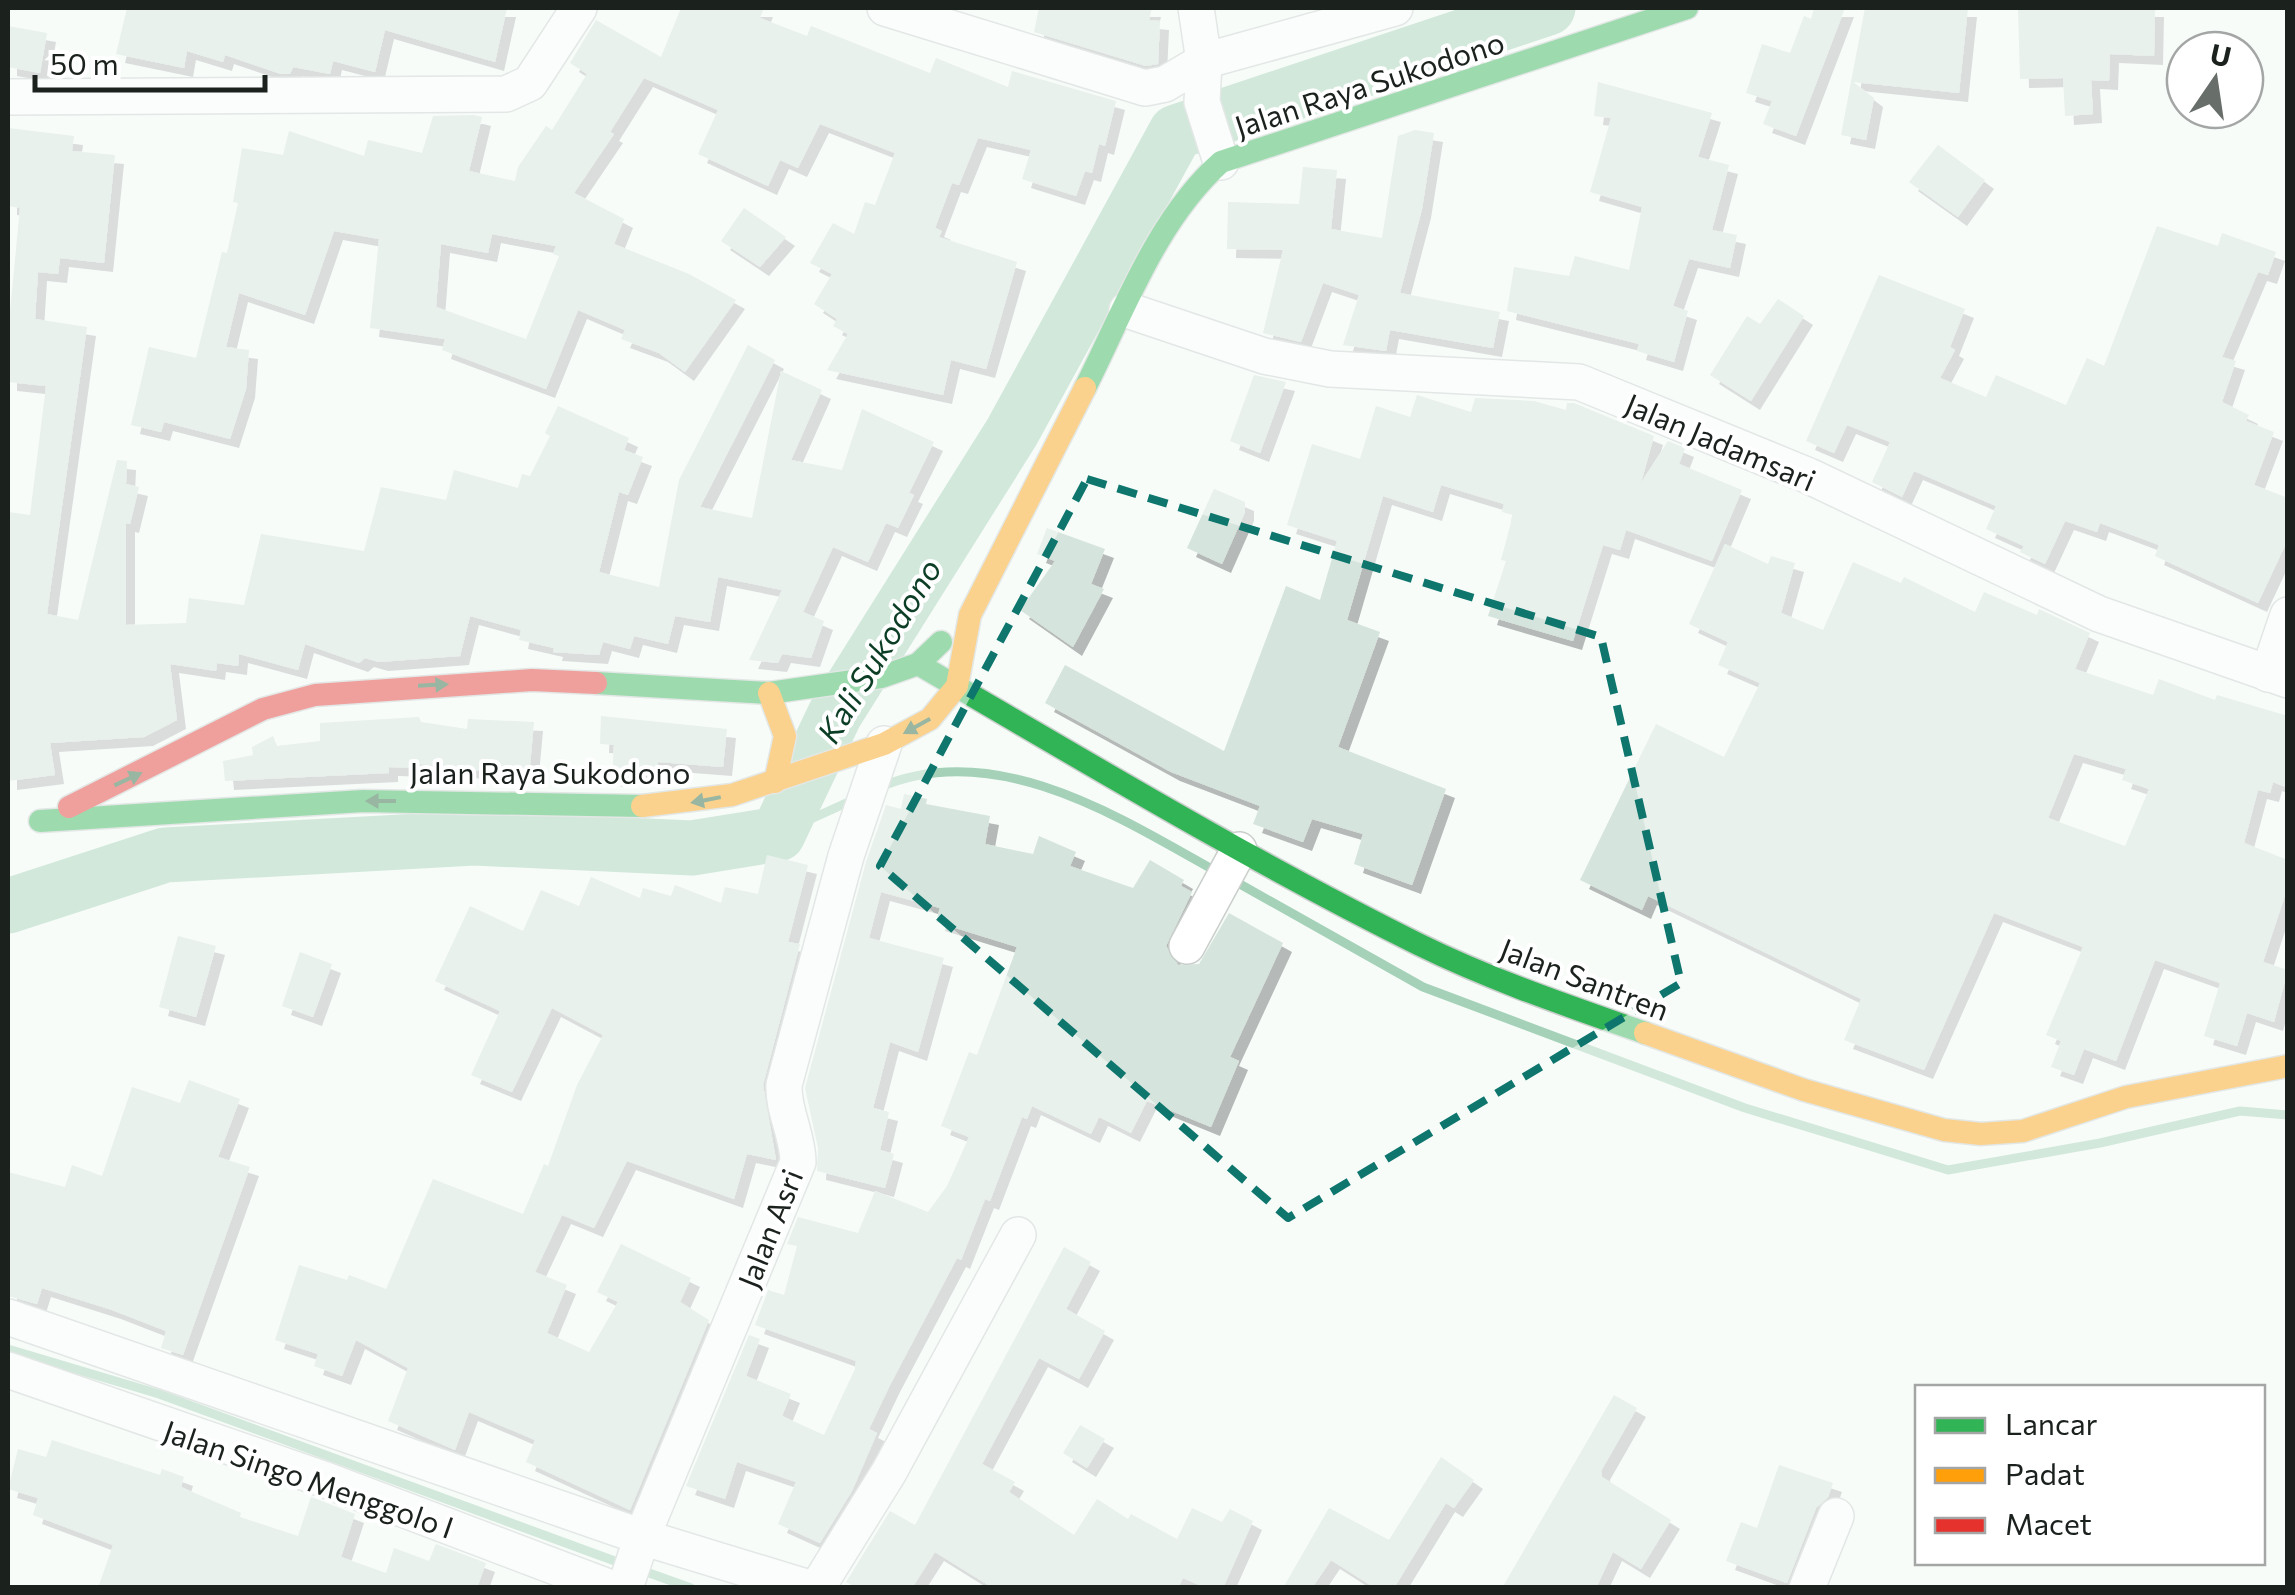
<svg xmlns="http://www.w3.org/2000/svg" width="2295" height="1595" viewBox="0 0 2295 1595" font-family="Commissioner,sans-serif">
<defs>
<filter id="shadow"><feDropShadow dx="9" dy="9" stdDeviation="0" flood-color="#0004"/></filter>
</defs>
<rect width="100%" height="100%" fill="#f7fcf9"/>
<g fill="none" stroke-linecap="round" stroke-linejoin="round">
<g stroke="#a4d1b7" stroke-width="9">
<path d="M878,788C993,737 1118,816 1217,872"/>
<polyline points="778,834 855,799"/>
<polyline points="1231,879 1423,987 1745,1108 1948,1170 2100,1143 2240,1111 2288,1115"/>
<polyline points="8,1349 159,1394 623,1564"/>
<polyline points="638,1569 691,1588"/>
</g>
<polyline stroke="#a4d1b7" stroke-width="55" points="8,906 165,855 474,838 692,848 778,834 835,714 1012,432 1176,132 1548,8"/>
</g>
<g fill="#d5e4dc" fill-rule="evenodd" filter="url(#shadow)">
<polygon points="127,8 507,8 495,62 385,30 375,72 333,61 330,74 293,67 290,74 281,74 225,55 223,62 187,51 184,68 116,54"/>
<path d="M681,8H764L760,18L807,36L811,26L930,73L936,58L1008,87L1012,71L1116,101L1105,146L1099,144L1092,173L1085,171L1076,196L1022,179L1031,150L978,138L959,185L952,183L935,228L942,231L939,237L1017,262L986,369L951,360L943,395L827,370L848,334L833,326L837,319L814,304L832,274L810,263L833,223L854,234L865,202L875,205L895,153L820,124L798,168L780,160L768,186L698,154L718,110L644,78L610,132L614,134L574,193L624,219L614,244L689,274L736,300L685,372L659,353L621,339L625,330L578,310L546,389L442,350L445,339L370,328L379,239L334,231L305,315L239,293L226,347L249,350L246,389L230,439L164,422L161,432L131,425L149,347L196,358L222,252L227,253L238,203L233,202L242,148L283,155L289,131L364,156L368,140L422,153L433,116L474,115L482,117L469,171L515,181L518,167L546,126L552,130L587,74L570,63L596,20L661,57ZM492,234L556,246L553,254L559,256L526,339L436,307L441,244L488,253Z"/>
<polygon points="1039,8 1152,8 1149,20 1160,21 1158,64 1146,66 1034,32"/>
<polygon points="1814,8 1845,8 1796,136 1763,124 1772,101 1746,93 1762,44 1790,53 1804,16 1811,19"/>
<polygon points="1865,8 1968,8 1959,93 1853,82 1874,98 1866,140 1841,135"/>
<polygon points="2018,8 2155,8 2154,56 2110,54 2109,81 2091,80 2093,114 2065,116 2063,78 2020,79"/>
<polygon points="8,26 47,33 40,73 8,67"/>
<polygon points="1598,82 1712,113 1698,157 1729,165 1712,230 1737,235 1730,268 1689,259 1673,306 1688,311 1674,362 1637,351 1639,344 1507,311 1514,267 1569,276 1575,256 1629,270 1642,207 1590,192 1611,118 1594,116"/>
<polygon points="8,128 74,136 72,151 115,155 104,263 60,258 58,274 38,272 35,319 87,327 47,614 78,620 117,460 127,461 126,484 139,487 130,524 126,523 126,625 186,623 189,598 244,605 261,534 364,551 381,487 446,500 454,470 518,488 522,474 530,476 550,436 545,433 558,406 629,438 624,450 643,457 628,495 619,492 599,572 659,587 679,480 748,345 775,360 700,507 752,518 781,371 822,390 791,460 842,470 862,409 934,442 909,493 914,495 898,528 886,523 868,562 833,547 803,612 824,621 811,658 782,654 778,663 749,660 782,590 718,577 710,622 675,616 668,644 634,636 630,649 603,642 599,655 553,652 554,648 519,640 521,630 470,616 460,656 379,662 365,658 359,663 305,644 298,670 239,654 238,666 217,663 216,671 170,664 177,720 144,737 50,743 55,775 8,781 8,512 30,515 46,386 8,382 8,332 20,208 8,206"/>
<polygon points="1415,130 1434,133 1422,209 1400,293 1500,312 1493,348 1390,330 1386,351 1343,345 1359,295 1323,283 1301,342 1263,333 1283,250 1227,249 1228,202 1299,204 1303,167 1337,170 1331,229 1382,238 1398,136"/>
<polygon points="1938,145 1985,180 1958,217 1909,182"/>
<polygon points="744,208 786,237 760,267 721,241"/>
<polygon points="2157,226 2218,246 2222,233 2276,252 2268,275 2258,272 2222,357 2236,361 2222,402 2249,415 2246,421 2274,432 2254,485 2288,498 2288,539 2258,603 2155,556 2159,545 2100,523 2097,532 2065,521 2045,564 2020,552 2024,546 1986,529 1996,506 1914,471 1902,497 1872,482 1890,442 1847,425 1834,453 1806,441 1879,275 1965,309 1950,347 1955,350 1940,378 1986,397 1996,375 2066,405 2087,358 2104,366"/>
<polygon points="1778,299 1804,316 1751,401 1710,375 1747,316 1760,324"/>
<polygon points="1254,375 1286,382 1260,453 1230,441"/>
<polygon points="1417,395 1471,412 1475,398 1534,401 1566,410 1567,403 1574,403 1654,436 1641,483 1668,441 1685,448 1679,464 1742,490 1712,561 1626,530 1620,550 1603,545 1573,641 1488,616 1506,561 1501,560 1513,515 1502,512 1504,504 1441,485 1433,512 1383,496 1347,620 1380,632 1338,747 1446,789 1412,885 1354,864 1363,834 1312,819 1303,842 1253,824 1260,806 1171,772 1045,703 1065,665 1224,751 1286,586 1320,600 1337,541 1287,525 1312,444 1360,459 1376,406 1410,417"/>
<polygon points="1214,489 1245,502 1245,512 1222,564 1187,548"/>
<polygon points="1047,528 1105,549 1091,584 1104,589 1073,647 1020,610 1055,561 1037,554"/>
<path d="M1725,544L1768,564L1771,556L1795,563L1781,613L1823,630L1853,562L1901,583L1904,577L1975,612L1984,592L2037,615L2039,609L2090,633L2075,669L2153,695L2159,679L2215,700L2217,695L2288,716V788L2273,782L2270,793L2258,790L2244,843L2288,860V886L2263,962L2288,970L2274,1022L2247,1013L2237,1046L2204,1036L2220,983L2155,960L2116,1061L2084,1049L2074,1075L2051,1067L2061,1041L2046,1035L2083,947L1994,913L1924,1070L1844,1040L1861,999L1648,896L1642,910L1580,880L1656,724L1724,757L1760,683L1718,665L1728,642L1689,624ZM2074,754L2126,769L2122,780L2149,789L2125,846L2048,818Z"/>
<polygon points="601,716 727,729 723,767 658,762 657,775 612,778 614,745 600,744"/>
<polygon points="419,717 421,722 467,729 468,719 534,722 529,776 420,764 420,768 389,767 389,773 225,781 223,761 253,755 252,747 273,736 277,746 320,741 320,723"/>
<polygon points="904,794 927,799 926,804 990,816 985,844 1033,854 1039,836 1076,852 1070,866 1133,888 1150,860 1184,880 1181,886 1192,892 1166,946 1178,965 1199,964 1229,913 1283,943 1230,1057 1239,1061 1211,1127 1147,1101 1131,1133 1099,1117 1091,1134 1032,1106 1027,1119 1022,1117 990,1201 985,1199 961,1260 957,1258 890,1385 869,1429 877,1433 852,1491 820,1543 778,1524 796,1482 737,1462 725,1499 686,1486 749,1335 760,1339 746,1376 791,1394 782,1416 824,1435 855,1369 856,1361 755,1325 768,1290 784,1295 797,1246 787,1244 798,1217 858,1233 875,1191 928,1212 947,1186 969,1137 941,1126 969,1052 977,1055 1017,947 936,922 940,908 881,892 869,938 944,958 918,1052 890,1042 873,1108 889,1112 880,1150 894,1154 885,1188 817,1171 818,1148 805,1088 866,862 886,805 901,809"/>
<polygon points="767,855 808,865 788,942 800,944 763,1085 776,1160 747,1154 734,1199 627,1161 594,1228 562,1215 535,1272 567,1285 547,1333 589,1352 618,1302 597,1292 621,1244 691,1278 680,1302 709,1320 630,1510 526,1462 535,1440 469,1412 455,1450 388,1421 408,1368 356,1340 342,1376 314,1366 318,1354 275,1340 299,1265 347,1280 349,1275 386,1289 433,1179 523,1214 544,1164 548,1166 577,1085 603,1035 552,1008 512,1092 471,1075 500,1011 435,981 470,906 523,931 541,890 579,906 591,877 640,898 643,888 671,896 675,885 721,903 725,887 758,894"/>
<polygon points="178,936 216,946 196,1017 159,1007"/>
<polygon points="300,952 332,964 313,1017 282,1006"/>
<polygon points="189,1080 240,1099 218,1157 250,1167 183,1355 161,1348 166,1331 112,1310 42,1288 37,1304 8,1296 8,1172 65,1187 72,1165 102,1176 132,1087 180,1103"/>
<polygon points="1064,1247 1091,1262 1066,1309 1105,1331 1079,1379 1039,1358 982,1464 1015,1482 1009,1492 1074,1535 1097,1499 1128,1519 1131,1514 1177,1539 1192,1508 1222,1522 1230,1509 1253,1521 1223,1588 1206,1588 1183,1578 1178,1588 993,1588 935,1552 912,1588 856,1588 846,1582 890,1511 915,1525"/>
<polygon points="1614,1395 1637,1408 1601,1471 1602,1477 1671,1520 1641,1569 1613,1552 1596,1588 1502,1588"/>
<polygon points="1080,1425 1105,1439 1087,1468 1063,1453"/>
<polygon points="52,1440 160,1475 162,1469 184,1477 181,1487 241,1513 240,1517 298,1536 311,1497 355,1514 341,1557 386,1573 394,1548 429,1561 436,1544 486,1563 477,1588 98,1588 113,1545 33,1515 38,1498 8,1489 18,1449 46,1457"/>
<polygon points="1441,1457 1474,1480 1454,1508 1446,1503 1394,1588 1375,1588 1331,1560 1312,1588 1283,1588 1329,1508 1389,1540"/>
<polygon points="1779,1465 1833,1483 1828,1497 1816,1508 1787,1583 1726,1561 1741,1522 1757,1528"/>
</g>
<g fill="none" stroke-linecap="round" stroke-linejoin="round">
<defs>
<g id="street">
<polyline points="885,8 1145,88 1165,84 1204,61 1395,8"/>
<polyline points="1196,8 1204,61 1202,102 1221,162"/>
<polyline points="8,97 506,94 530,83 579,8"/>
<polyline points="1127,310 1264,356 1330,369 1579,382 1809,476 2099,614 2288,680"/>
<polyline points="2268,674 2288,615"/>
<polyline points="1187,946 1239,850"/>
<polyline points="8,1317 642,1537 809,1588"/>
<polyline points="8,1370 326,1480 611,1588"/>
<path d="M625,1588L642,1537L798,1162C798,1135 783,1112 784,1085L846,856L884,744"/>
<polyline points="817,1588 889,1472 1018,1235"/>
<polyline points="1807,1588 1836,1516"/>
</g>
<g id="fast">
<path d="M1085,388C1124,311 1156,220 1221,162L1687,8"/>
<path d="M918,664C1083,760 1247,859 1418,944C1491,980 1568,1006 1645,1033"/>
<polyline points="596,683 769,693 881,677 918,664 941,642"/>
<polyline points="40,821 363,801 642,806"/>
</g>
<g id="slow">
<polyline points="769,693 785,736 775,782"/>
<polyline points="642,806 732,795 884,744 930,719 957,686 970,615 1085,388"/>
<polyline points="1645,1033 1804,1090 1944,1130 1981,1134 2023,1131 2126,1097 2288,1066"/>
</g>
<polyline id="jam" points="69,807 263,709 315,695 532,680 596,683"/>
</defs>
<use href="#street" stroke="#cacfcc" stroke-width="38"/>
<use href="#fast" stroke="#cacfcc" stroke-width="25"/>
<use href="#slow" stroke="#cacfcc" stroke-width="25"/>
<use href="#jam" stroke="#cacfcc" stroke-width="25"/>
<use href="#street" stroke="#fefffe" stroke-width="35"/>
<use href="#fast" stroke="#30b455" stroke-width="22"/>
<use href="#slow" stroke="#ff9f0a" stroke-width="22"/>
<use href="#jam" stroke="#e5322d" stroke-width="22"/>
</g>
<defs><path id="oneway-solid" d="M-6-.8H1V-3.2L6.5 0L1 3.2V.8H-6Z" transform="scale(2.5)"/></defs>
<g fill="#246336">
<use href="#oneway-solid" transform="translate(433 685) rotate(-3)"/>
<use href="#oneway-solid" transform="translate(917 726) rotate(151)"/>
<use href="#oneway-solid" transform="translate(128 779) rotate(-25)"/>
<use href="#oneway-solid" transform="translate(706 800) rotate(169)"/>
<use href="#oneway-solid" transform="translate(381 801) rotate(-180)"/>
</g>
<path d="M0 0H2295V1595H0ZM1087,479L1601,637L1681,983L1288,1218L880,866Z" fill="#f7fcf9" fill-opacity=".55" fill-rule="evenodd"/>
<path fill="none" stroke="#0f766e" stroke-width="8" stroke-dasharray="20 12" stroke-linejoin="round" d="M1087,479L1601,637L1681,983L1288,1218L880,866Z"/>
<g text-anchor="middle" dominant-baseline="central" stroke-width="8" stroke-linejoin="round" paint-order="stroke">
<g font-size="30" fill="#1b211d" stroke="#fff">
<text transform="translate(1369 83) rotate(-18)">Jalan Raya Sukodono</text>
<text transform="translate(1721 441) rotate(23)">Jalan Jadamsari</text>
<text x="550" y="771">Jalan Raya Sukodono</text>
<text transform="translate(1585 978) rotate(21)">Jalan Santren</text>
<text transform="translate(769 1228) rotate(-68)">Jalan Asri</text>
<text transform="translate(309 1478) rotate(19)">Jalan Singo Menggolo I</text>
</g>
<g font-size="32" font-style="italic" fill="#0c3e26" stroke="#fff">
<text transform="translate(878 650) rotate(-59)">Kali Sukodono</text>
</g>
</g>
<rect width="2295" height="1595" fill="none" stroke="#1b211d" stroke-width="20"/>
<rect x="1915" y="1385" width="350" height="180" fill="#ffffff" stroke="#a4a6a5" stroke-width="2.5"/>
<rect x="1935" y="1418" width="50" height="15" fill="#30b455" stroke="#a4a6a5" stroke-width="2.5"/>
<text x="2005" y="1435" font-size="30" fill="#1b211d">Lancar</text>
<rect x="1935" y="1468" width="50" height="15" fill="#ff9f0a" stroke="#a4a6a5" stroke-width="2.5"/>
<text x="2005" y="1485" font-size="30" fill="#1b211d">Padat</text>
<rect x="1935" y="1518" width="50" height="15" fill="#e5322d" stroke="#a4a6a5" stroke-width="2.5"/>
<text x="2005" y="1535" font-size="30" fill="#1b211d">Macet</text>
<g transform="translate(2215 80) rotate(13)"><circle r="48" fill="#ffffff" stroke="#a4a6a5" stroke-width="2.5"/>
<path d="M0-8L18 38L0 25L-18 38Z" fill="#686e6a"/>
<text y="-15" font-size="28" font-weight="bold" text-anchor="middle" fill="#1b211d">U</text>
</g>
<path d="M35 75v15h230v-15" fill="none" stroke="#1b211d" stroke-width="5"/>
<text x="50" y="75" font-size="30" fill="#1b211d" stroke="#ffffff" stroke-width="8" paint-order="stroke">50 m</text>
</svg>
